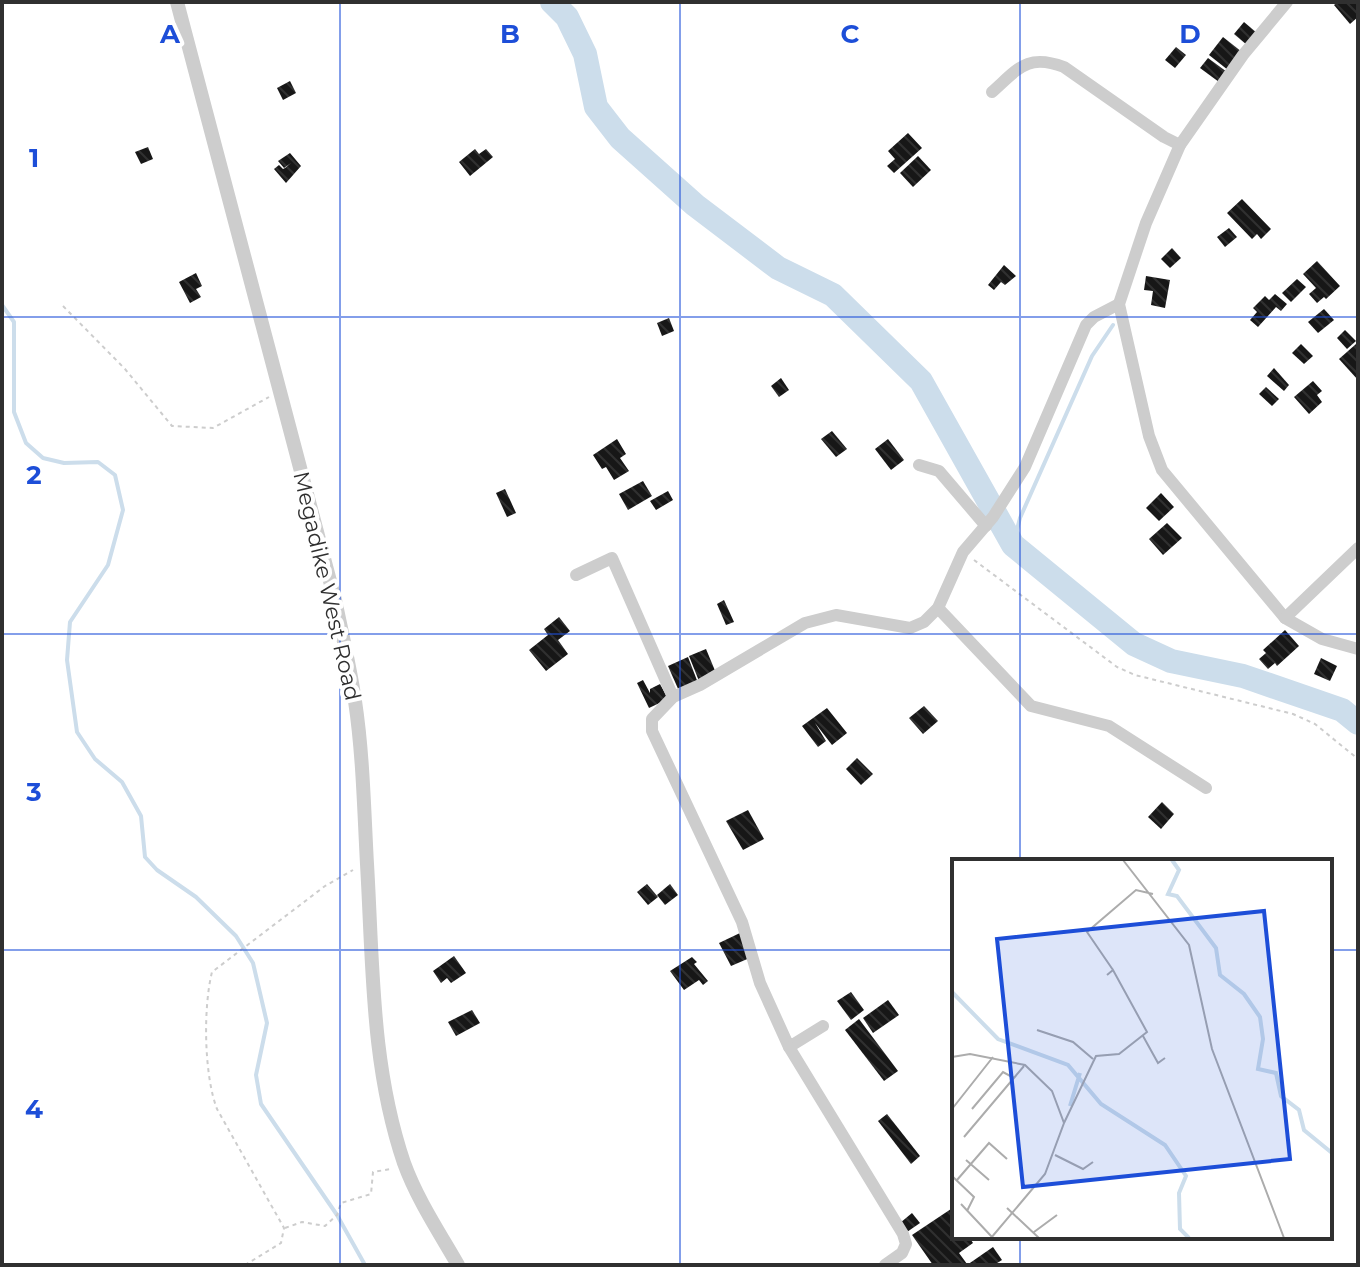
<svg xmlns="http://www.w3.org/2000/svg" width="1360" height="1267" viewBox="0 0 1360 1267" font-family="Montserrat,sans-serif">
<defs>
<pattern id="building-back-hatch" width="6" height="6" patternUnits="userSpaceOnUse" patternTransform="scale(2)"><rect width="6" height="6" fill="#171717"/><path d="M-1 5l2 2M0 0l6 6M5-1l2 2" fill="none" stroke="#303030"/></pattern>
</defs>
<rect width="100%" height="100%" fill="#fff"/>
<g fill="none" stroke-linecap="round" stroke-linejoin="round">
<g stroke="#ccddeb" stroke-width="4">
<polyline points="2,305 14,322 14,412 26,443 43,458 64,463 98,462 115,475 123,510 108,565 70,622 67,660 77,732 95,759 122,782 141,816 145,857 157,870 196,897 236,936 253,963 267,1023 256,1075 261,1104 337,1215 365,1265"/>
<polyline points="1013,545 1020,518 1092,356 1113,325"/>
</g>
<polyline stroke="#ccddeb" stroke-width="24" points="552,2 567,17 585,54 596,107 620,138 695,205 778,268 833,295 921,381 1013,545 1134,644 1171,661 1243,676 1342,710 1358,723"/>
</g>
<g fill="url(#building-back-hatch)">
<polygon points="1338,2 1358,2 1358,17 1350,24 1334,5"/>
<polygon points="1244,22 1257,33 1247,45 1234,34"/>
<polygon points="1223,37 1242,52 1228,70 1209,55"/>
<polygon points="1176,47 1186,55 1175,68 1165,60"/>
<polygon points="1208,58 1227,72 1219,82 1200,68"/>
<polygon points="290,81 296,93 283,100 277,88"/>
<polygon points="908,133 922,148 894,173 887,166 895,159 888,151"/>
<polygon points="148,147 153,159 141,164 135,152"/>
<polygon points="475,149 479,154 486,149 493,157 470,176 459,162"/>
<polygon points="290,153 301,166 286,183 274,169 279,165 283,169 285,168 291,163 284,168 278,161"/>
<polygon points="918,156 931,170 913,187 900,173"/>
<polygon points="1242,199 1271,229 1261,239 1257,234 1252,239 1227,213"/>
<polygon points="1229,228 1237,237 1225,247 1217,237"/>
<polygon points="1172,248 1181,258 1170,268 1161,259"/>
<polygon points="1317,261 1340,286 1326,299 1324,297 1317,303 1309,294 1316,288 1303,274"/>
<polygon points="1004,265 1016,276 1005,285 1001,282 994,290 988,285"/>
<polygon points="196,273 202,286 196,289 201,297 190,303 179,282"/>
<polygon points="1146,276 1170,280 1165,308 1151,305 1153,291 1144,290"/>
<polygon points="1297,279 1306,287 1291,302 1282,293"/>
<polygon points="1275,294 1287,304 1281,311 1276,307 1258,327 1250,320 1257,312 1253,308 1265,296 1269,300"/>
<polygon points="1324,309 1334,320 1318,333 1308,322"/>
<polygon points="669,318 674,331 662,336 657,323"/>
<polygon points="1345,330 1356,341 1347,349 1337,338"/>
<polygon points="1301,344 1313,356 1304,364 1292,353"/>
<polygon points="1356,344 1358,346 1358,380 1339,359"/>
<polygon points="1274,368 1289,385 1284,391 1267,376"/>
<polygon points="781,378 789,390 779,397 771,386"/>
<polygon points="1313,381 1322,391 1317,395 1322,402 1309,414 1294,397"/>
<polygon points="1266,387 1279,399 1272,406 1259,394"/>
<polygon points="832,431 847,449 836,457 821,439"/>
<polygon points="617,439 626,454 620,458 629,471 614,480 606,467 602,469 593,455"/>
<polygon points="888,439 904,460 891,470 875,449"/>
<polygon points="643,481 652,496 628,510 619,494"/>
<polygon points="505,489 516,513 507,517 496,493"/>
<polygon points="668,491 673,500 656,510 650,501"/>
<polygon points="1161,493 1174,507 1159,521 1146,508"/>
<polygon points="1167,523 1182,538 1163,555 1149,539"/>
<polygon points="724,600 734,622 726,625 717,604"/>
<polygon points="559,617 570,631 558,640 568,654 546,671 529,650 548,635 544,629"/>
<polygon points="1285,630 1299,646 1277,666 1275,663 1268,669 1259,659 1266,653 1263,650"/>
<polygon points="706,649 716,673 699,681 689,656"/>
<polygon points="688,657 698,683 679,691 668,666"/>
<polygon points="1321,658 1337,666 1330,681 1314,674"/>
<polygon points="643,680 650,693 650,689 660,684 668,699 649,708 637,683"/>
<polygon points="924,706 938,721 923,734 909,718"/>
<polygon points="827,708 847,733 832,745 815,723 826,741 818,747 802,726"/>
<polygon points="857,758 873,774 861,785 846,769"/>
<polygon points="1162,802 1174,814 1161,829 1148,817"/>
<polygon points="748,810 764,839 743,850 726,821"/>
<polygon points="647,884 658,897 648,905 637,892"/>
<polygon points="670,884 678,895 665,905 657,895"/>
<polygon points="740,933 752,957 731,966 719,943"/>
<polygon points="454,956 466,973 451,983 447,978 441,983 433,971"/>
<polygon points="692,957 697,962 694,964 708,981 703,985 699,980 684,990 670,971"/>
<polygon points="851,992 864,1010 851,1020 837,1001"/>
<polygon points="888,1000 899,1015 873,1033 863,1018"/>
<polygon points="472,1010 480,1023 456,1036 448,1022"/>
<polygon points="859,1019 898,1071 884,1081 845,1030"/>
<polygon points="887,1114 920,1156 911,1164 878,1121"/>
<polygon points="954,1207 954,1237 969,1237 973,1243 959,1253 967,1264 933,1265 912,1235"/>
<polygon points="912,1213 920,1223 907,1232 900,1223"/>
<polygon points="993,1247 1002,1260 994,1265 967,1265"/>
</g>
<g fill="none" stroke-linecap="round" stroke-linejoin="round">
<g stroke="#cdcdcd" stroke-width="2" stroke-dasharray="4 4" stroke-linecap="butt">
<polyline points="63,306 125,369 172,426 213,428 269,397"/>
<polyline points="974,560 1117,667 1135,675 1293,714 1315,724 1358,759"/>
<polyline points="285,1228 302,1222 325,1226 337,1215 341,1203 371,1194 373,1172 391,1169"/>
<path d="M245,1265L281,1243L284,1228L217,1109C204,1075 203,1008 212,972L325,886L353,870"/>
</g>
<g stroke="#cdcdcd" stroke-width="12">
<polyline points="1287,2 1243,55 1180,145 1146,223 1119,304 1149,436 1162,470 1285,618 1322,639 1358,649"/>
<path d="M992,92C1018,69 1027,53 1064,67L1164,137L1180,145"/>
<polyline points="919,465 939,471 986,526"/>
<polyline points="576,575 612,558 673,697"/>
<polyline points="938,608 1031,706 1109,726 1206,788"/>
<polyline points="1285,618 1358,548"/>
<polyline points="823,1026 789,1047 760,983 742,922 652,731 652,719 673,697 700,685 805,623 836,615 910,628 924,622 938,608 963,552 993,517 1025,467 1086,325 1094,317 1119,304"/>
<polyline points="789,1047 903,1234 906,1244 902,1253 885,1265"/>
</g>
<path stroke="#cdcdcd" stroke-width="14" d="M177,2L335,600C342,633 350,667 355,701C363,754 364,810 367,864C373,965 371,1066 404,1163C417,1199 439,1232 458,1265"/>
</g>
<path fill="none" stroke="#1d4ed8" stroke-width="2" stroke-opacity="0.55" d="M340,2V1265M680,2V1265M1020,2V861M2,317H1358M2,634H1358M2,950H954M1330,950H1358M1020,1237V1265"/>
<g text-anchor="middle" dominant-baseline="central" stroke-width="8" stroke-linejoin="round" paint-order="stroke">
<g font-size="22" fill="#303030" stroke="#fff">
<text transform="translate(327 586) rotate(77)">Megadike West Road</text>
</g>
</g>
<g transform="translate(952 859)">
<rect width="380" height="380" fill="#fff"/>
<path fill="none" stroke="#ccddeb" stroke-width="4" d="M220,1L227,11L216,35L225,37L264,89L268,116L292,135L308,158L311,180L306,210L324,214L329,237L347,251L352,271L380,294M0,133L46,180L116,206L149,245L213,286L234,317L227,334L228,370L237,379M118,247L128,214"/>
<path fill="none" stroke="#acacac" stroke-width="2" d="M171,1L237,86L260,190L332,379M161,111L135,73L184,31L201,35M85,171L121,183L141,200M191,177L206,204L213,199M0,198L18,195L73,206L100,232L112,264L93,315L39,379M0,250L41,198M20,250L51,213L62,219M112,264L144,197L167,195L195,173L161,111L155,116M12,278L72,207M103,296L131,310L141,303M14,301L37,321M0,317L22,338L15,352M5,321L37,284L55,300M9,345L40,378M55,349L87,379M82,373L105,356"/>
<path fill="#1d4ed8" fill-opacity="0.15" stroke="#1d4ed8" stroke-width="4" d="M312,52L338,300L71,328L45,80Z"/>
<rect width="380" height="380" fill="none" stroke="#303030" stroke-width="4"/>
</g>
<g font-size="26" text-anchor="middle" font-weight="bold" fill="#1d4ed8" stroke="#fff" stroke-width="8" stroke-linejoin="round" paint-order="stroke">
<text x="170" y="43">A</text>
<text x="510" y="43">B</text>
<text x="850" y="43">C</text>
<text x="1190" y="43">D</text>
<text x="34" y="167">1</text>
<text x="34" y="484">2</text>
<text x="34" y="801">3</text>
<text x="34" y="1118">4</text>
</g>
<rect width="1360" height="1267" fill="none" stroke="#303030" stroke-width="8"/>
</svg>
